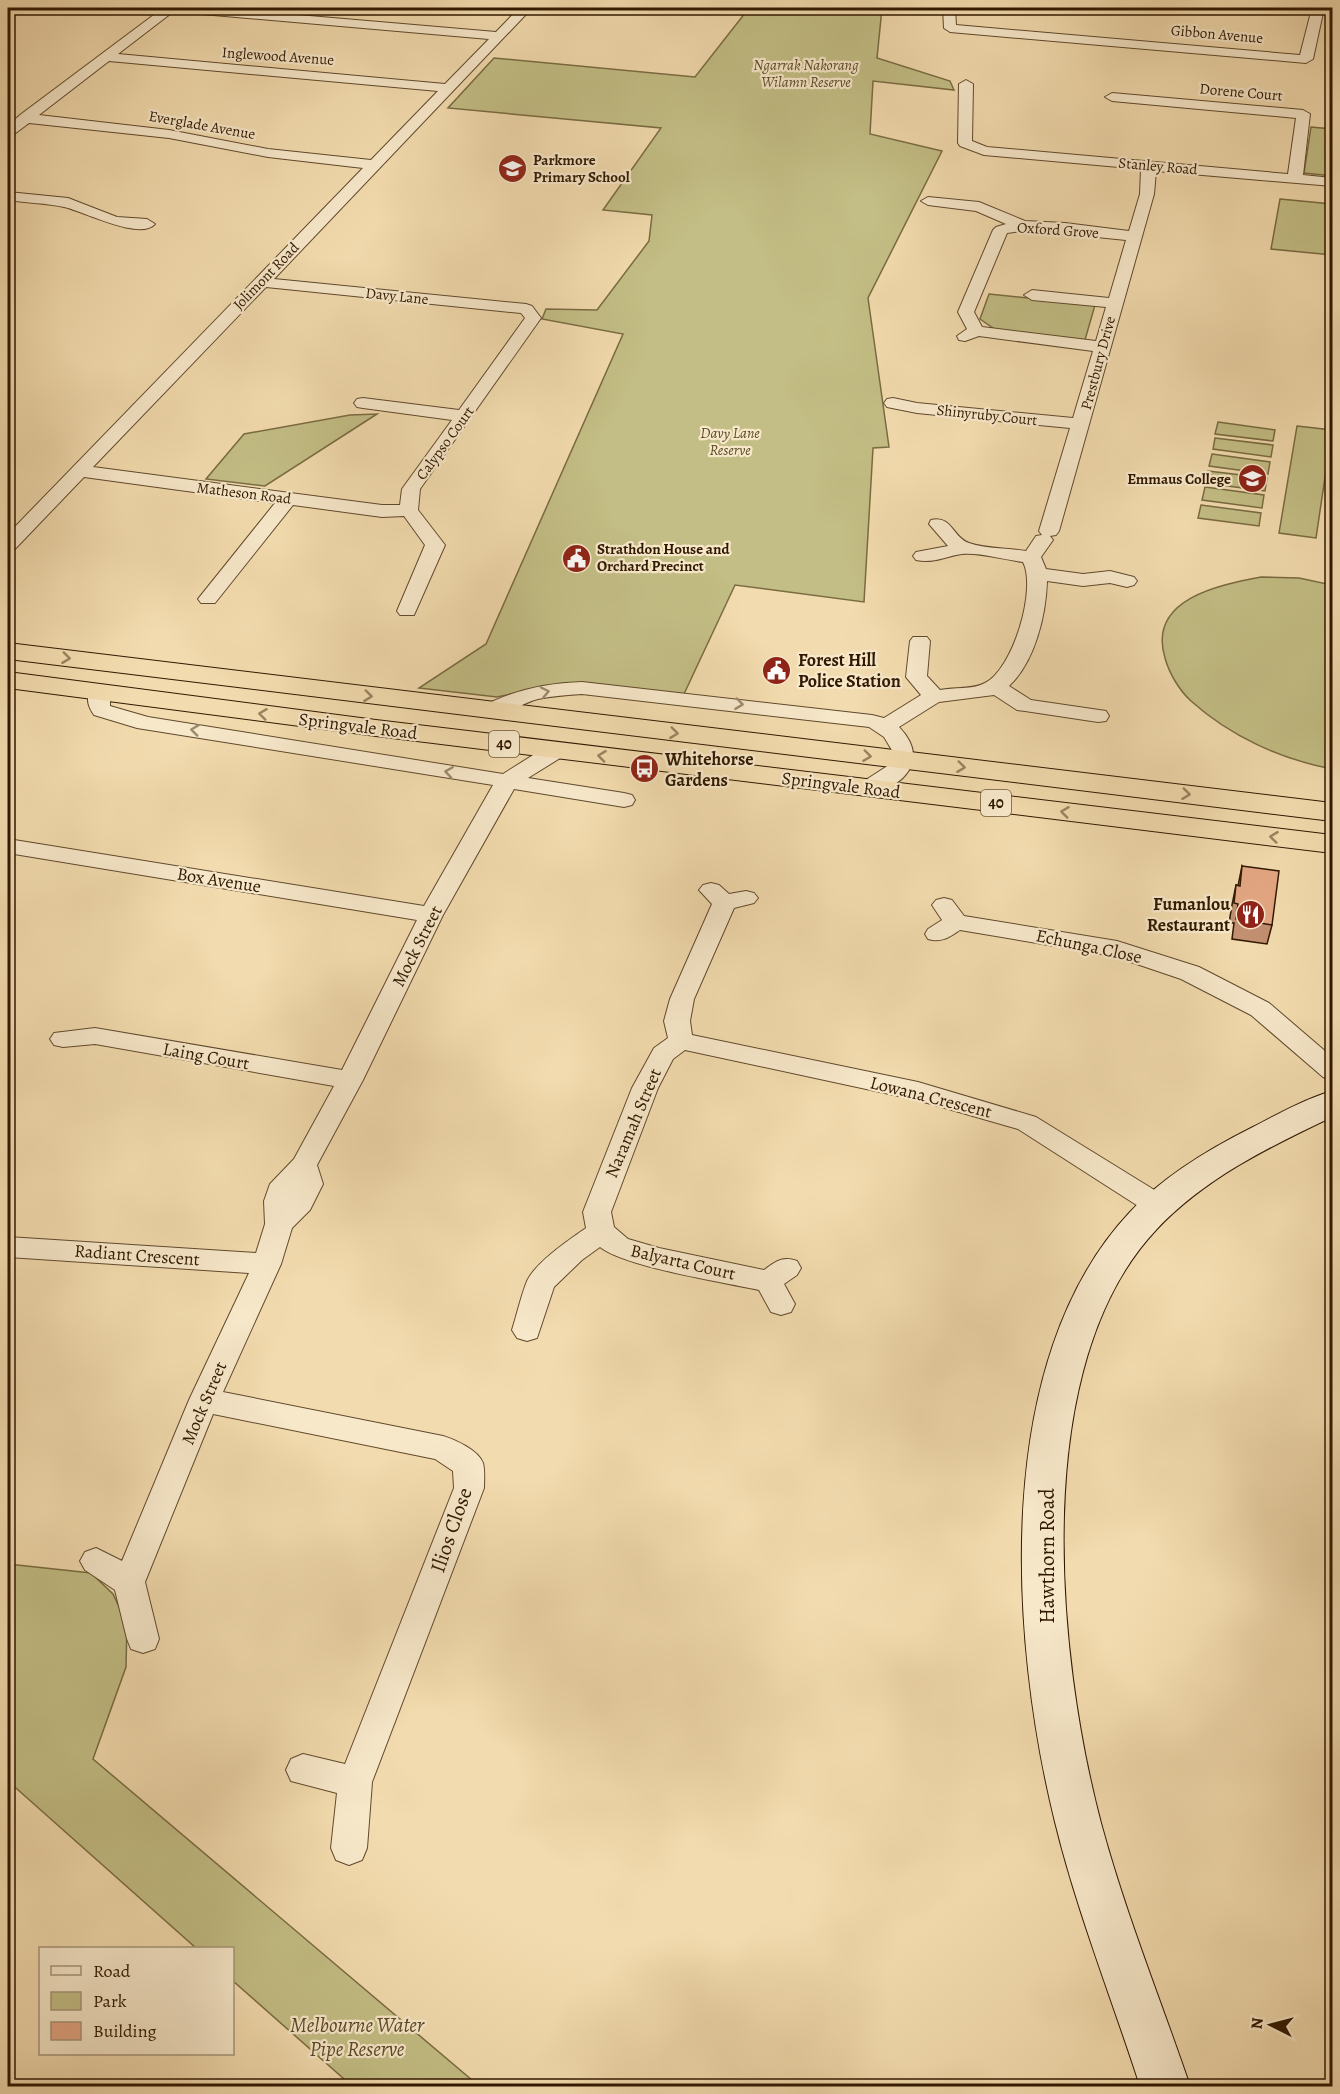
<svg xmlns="http://www.w3.org/2000/svg" width="1340" height="2094" viewBox="0 0 1340 2094" font-family="Alegreya,serif">
<rect width="100%" height="100%" fill="#f2dbae"/>
<filter id="stains"><feTurbulence type="fractalNoise" baseFrequency=".00333" numOctaves="4"/><feColorMatrix values="0 0 0 0 .2 0 0 0 0 .09 0 0 0 0 .02 0 0 0 .5 -.17"/></filter>
<radialGradient id="worn" r=".72"><stop offset=".6" stop-color="#630" stop-opacity="0"/><stop offset="1" stop-color="#630" stop-opacity=".3"/></radialGradient>
<g fill="#c3be85" stroke="#7a6b42" stroke-width="1.5">
<polygon points="749,8 882,8 877,58 950,81 954,90 873,81 870,134 942,151 868,298 889,447 873,448 864,602 735,585 684,694 556,685 497,697 419,688 486,644 623,334 542,319 546,309 597,310 649,241 652,215 603,210 661,128 448,108 494,58 695,77"/>
<polygon points="1311,127 1332,129 1332,176 1304,173"/>
<polygon points="1280,199 1332,204 1332,255 1271,249"/>
<polygon points="989,294 1095,305 1085,340 996,330 980,319"/>
<polygon points="377,414 265,486 206,479 244,434 350,415"/>
<polygon points="1218,422 1275,430 1273,441 1215,434"/>
<polygon points="1297,426 1332,430 1316,538 1279,533"/>
<polygon points="1215,438 1273,445 1271,457 1213,449"/>
<polygon points="1212,454 1270,462 1268,474 1209,466"/>
<polygon points="1208,471 1267,478 1265,491 1205,483"/>
<polygon points="1205,487 1264,495 1262,508 1202,500"/>
<polygon points="1201,505 1261,513 1259,526 1198,518"/>
<path d="M1261,577L1299,578L1332,585V769C1280,759 1230,736 1191,701C1179,690 1169,673 1165,658C1147,599 1219,585 1261,577Z"/>
<polygon points="8,1564 91,1573 113,1594 127,1624 126,1667 93,1759 479,2086 352,2086 233,1981 232,1948 196,1948 8,1781"/>
</g>
<g fill="none" stroke-linecap="round" stroke-linejoin="round">
<defs>
<g id="minor">
<path d="M163,8H216L496,32L519,8H532L274,279L526,304L532,306L541,318L420,489L418,510L445,545L414,615H400L397,611L425,545L404,516L382,517L293,505L215,603H201L198,599L275,503L84,477L15,549L8,551V534L363,168L268,157L169,138L29,123L13,135L8,136V126L20,115ZM174,11L179,12L489,39L445,84L118,54ZM109,61L438,91L371,160L268,149L169,130L39,115ZM266,287L521,313L525,318L459,410L363,398L357,399L354,403L357,407L363,408L452,420L402,489L400,505H382L93,467Z"/>
<polygon points="943,8 955,8 956,25 1300,55 1312,8 1324,8 1313,59 1306,63 950,32 944,28"/>
<path d="M966,80L973,84L972,141L987,147L1288,174L1296,118L1112,101L1105,97L1112,93L1303,110L1310,114L1303,175L1332,178V186L1156,171L1154,194L1059,531L1056,535L1050,536L1053,540L1041,557L1046,569L1083,574L1110,571L1134,577L1137,581L1134,585L1127,587L1110,583L1083,586L1047,581C1046,615 1035,662 1009,686L1031,700L1106,711L1109,716L1106,721L1098,722L1025,711L1017,710L994,695L939,702L899,727C930,759 905,786 869,795L861,793L858,788L861,783L889,765L893,752L884,737L869,727L582,694C567,695 553,696 538,699C521,703 501,720 483,716L480,711L483,706C514,690 547,683 582,682L872,715L884,718L921,695L906,677L910,641L913,637H927L930,641L927,676L940,690C954,687 972,690 985,683C1013,669 1037,589 1023,562C1006,560 979,552 962,554C946,556 933,564 916,560L913,556L916,552L948,546L929,524L931,520C952,515 953,538 969,543C986,549 1008,548 1026,551L1036,536L1042,535L1039,531L1070,428L917,413L887,407L884,403L887,399L893,398L917,403L1073,418L1093,351L979,336L965,341L959,340L957,336L967,329L958,312L993,230L996,227L1006,224L976,211L928,205L921,201L928,197L979,202L1025,221L1065,223L1129,231L1140,194L1141,169L984,155L960,146L958,143L959,84ZM1028,230L1126,240L1109,298L1032,290L1024,295L1032,300L1106,307L1096,341L982,327L974,312L1007,233Z"/>
<path d="M8,192L68,198L117,217L147,219L155,224C140,241 83,211 64,207C46,203 26,203 8,200Z"/>
<path d="M99,687L106,689L110,693V706L148,717L503,774L549,745L557,743L565,745L568,750L565,755L528,778L624,793L632,795L635,800L632,805L624,807L514,789L443,915L363,1080L317,1165L323,1184L310,1210L292,1228L281,1264L223,1392L443,1436C456,1440 478,1450 483,1463C485,1471 484,1480 484,1488L372,1782L367,1848L362,1860L349,1865L336,1860L331,1848L337,1793L291,1781L286,1770L291,1759L303,1754L345,1764L454,1488L453,1471L435,1459L213,1414L145,1582L159,1639L155,1649L143,1653L131,1649L127,1639L115,1590L85,1570L80,1561L85,1552L96,1548L122,1561L189,1400L249,1273L8,1257V1237L256,1253L265,1224L264,1201L270,1184L294,1159L334,1086L95,1044L63,1047L54,1045L50,1039L54,1033L95,1028L342,1070L417,920L8,853V839L424,906L493,785L137,728L94,715C88,706 85,698 92,689Z"/>
<path d="M711,883L719,885L729,894L746,891L754,893L758,898L754,903L734,908L694,999L690,1021L692,1035L918,1082L1036,1117L1169,1199L1173,1206L1169,1213L1159,1216L1149,1213L1018,1129L917,1100L685,1050L673,1059L658,1088L611,1212L614,1227L628,1239L659,1248L764,1270C776,1261 783,1256 797,1261L801,1268L797,1275L784,1284L795,1304L791,1312L781,1315L771,1312L759,1290C723,1282 625,1267 600,1247L582,1260L554,1287L537,1338L527,1341L517,1338L512,1330C517,1314 521,1296 527,1281C536,1262 569,1240 586,1228L583,1212L632,1088L654,1048L668,1038L664,1021L670,999L712,904L699,890L703,885Z"/>
<path d="M944,898L952,900L964,916L1117,941L1199,967L1269,1003L1332,1057V1080L1323,1077L1251,1015L1181,979L1113,956L960,930C949,937 942,943 928,939L925,934L928,929L942,920L932,905L936,900Z"/>
</g>
<path id="secondary" d="M1332,1091V1117C1269,1147 1205,1178 1156,1230C1028,1366 1057,1656 1101,1823C1125,1912 1160,1998 1190,2086H1140C1112,1999 1077,1912 1055,1822C1010,1639 991,1360 1130,1212C1164,1176 1209,1149 1253,1127C1278,1114 1305,1099 1332,1091Z"/>
<g id="trunk">
<polygon points="8,643 1332,803 1332,821 8,659"/>
<polygon points="8,672 376,720 1332,835 1332,853 376,736 8,688"/>
</g>
</defs>
<use href="#minor" stroke="#60492c" stroke-width="2"/>
<use href="#secondary" stroke="#301800" stroke-width="2"/>
<use href="#trunk" stroke="#301800" stroke-width="2"/>
<use href="#minor" fill="#f7e8ca" fill-rule="evenodd"/>
<use href="#secondary" fill="#f7e8ca" fill-rule="evenodd"/>
<use href="#trunk" fill="#f2dbae" fill-rule="evenodd"/>
</g>
<polygon fill="#c38f71" stroke="#301800" stroke-width="1.5" points="1242,866 1272,925 1267,944 1232,939 1234,923 1229,923 1232,905 1236,885 1238,886"/>
<polygon fill="#e3a683" stroke="#301800" stroke-width="1.5" points="1242,866 1279,871 1272,925 1236,919 1238,904 1234,903 1236,885 1240,886"/>
<defs><path id="oneway-chevron" d="M-2-3.5L2.5 0L-2 3.5" fill="none" stroke-width="1.6" stroke-linecap="round" stroke-linejoin="round" transform="scale(1.5)"/></defs>
<g stroke="#9b8360">
<use href="#oneway-chevron" transform="translate(66 658) rotate(7)"/>
<use href="#oneway-chevron" transform="translate(368 696) rotate(7)"/>
<use href="#oneway-chevron" transform="translate(263 714) rotate(-173)"/>
<use href="#oneway-chevron" transform="translate(674 733) rotate(7)"/>
<use href="#oneway-chevron" transform="translate(602 756) rotate(-173)"/>
<use href="#oneway-chevron" transform="translate(867 756) rotate(7)"/>
<use href="#oneway-chevron" transform="translate(961 767) rotate(7)"/>
<use href="#oneway-chevron" transform="translate(1186 794) rotate(7)"/>
<use href="#oneway-chevron" transform="translate(1065 812) rotate(-173)"/>
<use href="#oneway-chevron" transform="translate(1274 837) rotate(-173)"/>
</g>
<g stroke="#9d8a6f">
<use href="#oneway-chevron" transform="translate(545 692) rotate(-12)"/>
<use href="#oneway-chevron" transform="translate(739 704) rotate(7)"/>
<use href="#oneway-chevron" transform="translate(195 730) rotate(-173)"/>
<use href="#oneway-chevron" transform="translate(449 772) rotate(-171)"/>
</g>
<defs>
<symbol id="school-disc" viewBox="-11 -11 22 22"><circle r="9.5" fill="#8f2418" stroke="#f7e8ca"/><path d="M0-5L7-2L0 1L-7-2ZM-4 1L0 2.5L4 1V4Q0 6-4 4Z" fill="#fff"/></symbol>
<symbol id="civic-disc" viewBox="-11 -11 22 22"><circle r="9.5" fill="#8f2418" stroke="#f7e8ca"/><path d="M-.6-6.5H3V-4.5H.6V-3L4-1V1h2V6H-6V1h2V-1L-.6-3ZM-1.2 2.5V6h2.4V2.5Z" fill="#fff"/></symbol>
<symbol id="bus-disc" viewBox="-11 -11 22 22"><circle r="9.5" fill="#8f2418" stroke="#f7e8ca"/><path d="M-5-6H5V4H4V6H2V4H-2V6H-4V4H-5ZM-3.5-4V0h7V-4ZM-3.5 1.2v1.5H-2V1.2ZM2 1.2v1.5H3.5V1.2Z" fill="#fff"/></symbol>
<symbol id="restaurant-disc" viewBox="-11 -11 22 22"><circle r="9.5" fill="#8f2418" stroke="#f7e8ca"/><path d="M-5-6h1v4h1v-4h1v4h1v-4h1v5L-1.5 .5V6h-2V.5L-5-1ZM5-6V6H3V1.5H1.5Q1.5-4 5-6Z" fill="#fff"/></symbol>
</defs>
<g fill-rule="evenodd">
<use href="#school-disc" x="496" y="152" width="33" height="33"/>
<use href="#school-disc" x="1236" y="462" width="33" height="33"/>
<use href="#civic-disc" x="560" y="542" width="33" height="33"/>
<use href="#civic-disc" x="760" y="654" width="33" height="33"/>
<use href="#bus-disc" x="628" y="752" width="33" height="33"/>
<use href="#restaurant-disc" x="1234" y="898" width="33" height="33"/>
</g>
<g text-anchor="middle" dominant-baseline="central" stroke-width="4.5" stroke-linejoin="round" paint-order="stroke">
<g font-size="15" fill="#301800" stroke="#f7e8ca">
<text transform="translate(1217 34) rotate(5)">Gibbon Avenue</text>
<text transform="translate(278 56) rotate(4)">Inglewood Avenue</text>
<text transform="translate(1241 92) rotate(5)">Dorene Court</text>
<text transform="translate(202 125) rotate(10)">Everglade Avenue</text>
<text transform="translate(1158 166) rotate(5)">Stanley Road</text>
<text transform="translate(1058 230) rotate(4)">Oxford Grove</text>
<text transform="translate(266 276) rotate(-46)">Jolimont Road</text>
<text transform="translate(397 296) rotate(6)">Davy Lane</text>
<text transform="translate(1098 363) rotate(-75)">Prestbury Drive</text>
<text transform="translate(987 415) rotate(6)">Shinyruby Court</text>
<text transform="translate(445 443) rotate(-54)">Calypso Court</text>
<text transform="translate(244 493) rotate(7)">Matheson Road</text>
</g>
<g font-size="15" font-style="italic" fill="#5c4a28" stroke="#f7e8ca">
<text x="806" y="65">Ngarrak Nakorang<tspan x="806" dy="17">Wilamn Reserve</tspan></text>
<text x="730" y="433">Davy Lane<tspan x="730" dy="17">Reserve</tspan></text>
</g>
<g font-size="15" font-weight="bold" fill="#301800" stroke="#f7e8ca" text-anchor="start">
<text x="533" y="160">Parkmore<tspan x="533" dy="17">Primary School</tspan></text>
<text x="1231" y="479" text-anchor="end">Emmaus College</text>
<text x="597" y="549">Strathdon House and<tspan x="597" dy="17">Orchard Precinct</tspan></text>
</g>
<g fill="#f7e8ca" stroke="#6c563d" stroke-width="1.5">
<rect x="489" y="731" width="30" height="26" rx="4.5"/>
<rect x="981" y="790" width="30" height="26" rx="4.5"/>
</g>
<g font-size="16" font-weight="bold" fill="#301800">
<text x="504" y="744">40</text>
<text x="996" y="803">40</text>
</g>
<g font-size="18" font-weight="bold" fill="#301800" stroke="#f7e8ca" text-anchor="start">
<text x="798" y="660">Forest Hill<tspan x="798" dy="21">Police Station</tspan></text>
<text x="665" y="759">Whitehorse<tspan x="665" dy="21">Gardens</tspan></text>
<text x="1230" y="904" text-anchor="end">Fumanlou<tspan x="1230" dy="21">Restaurant</tspan></text>
</g>
<g font-size="18" fill="#301800" stroke="#f7e8ca">
<text transform="translate(358 726) rotate(7)">Springvale Road</text>
<text transform="translate(841 785) rotate(7)">Springvale Road</text>
<text transform="translate(219 880) rotate(9)">Box Avenue</text>
<text transform="translate(417 946) rotate(-63)">Mock Street</text>
<text transform="translate(1089 946) rotate(12)">Echunga Close</text>
<text transform="translate(206 1056) rotate(10)">Laing Court</text>
<text transform="translate(931 1097) rotate(14)">Lowana Crescent</text>
<text transform="translate(633 1123) rotate(-67)">Naramah Street</text>
<text transform="translate(137 1255) rotate(4)">Radiant Crescent</text>
<text transform="translate(683 1262) rotate(13)">Balyarta Court</text>
<text transform="translate(204 1403) rotate(-67)">Mock Street</text>
</g>
<g font-size="21" fill="#301800" stroke="#f7e8ca">
<text transform="translate(451 1530) rotate(-71)">Ilios Close</text>
<text transform="translate(1047 1556) rotate(-90)">Hawthorn Road</text>
</g>
<g font-size="21" font-style="italic" fill="#5c4a28" stroke="#f7e8ca">
<text x="357" y="2025">Melbourne Water<tspan x="357" dy="24">Pipe Reserve</tspan></text>
</g>
</g>
<rect width="1340" height="2094" fill="none" stroke="#f2dbae" stroke-width="30"/>
<rect x="9" y="9" width="1322" height="2076" fill="none" stroke="#301800" stroke-width="3"/>
<rect x="15" y="15" width="1310" height="2064" fill="none" stroke="#301800" stroke-width="1.5"/>
<rect x="39" y="1947" width="195" height="108" fill="#f7e8ca" stroke="#a79579" stroke-width="1.5"/>
<rect x="51" y="1966" width="30" height="9" fill="#f7e8ca" stroke="#a79579" stroke-width="1.5"/>
<text x="93" y="1977" font-size="18" fill="#301800">Road</text>
<rect x="51" y="1992" width="30" height="18" fill="#c3be85" stroke="#a79579" stroke-width="1.5"/>
<text x="93" y="2007" font-size="18" fill="#301800">Park</text>
<rect x="51" y="2022" width="30" height="18" fill="#e3a683" stroke="#a79579" stroke-width="1.5"/>
<text x="93" y="2037" font-size="18" fill="#301800">Building</text>
<g transform="translate(1271 2025) rotate(276)" stroke="#f7e8ca" stroke-width="4.5" paint-order="stroke">
<path d="M0-4.5L10 22L0 15L-10 22Z" fill="#301800"/>
<text y="-9" font-size="16" font-weight="bold" text-anchor="middle" fill="#301800">N</text>
</g>
<rect width="100%" height="100%" filter="url(#stains)"/>
<rect width="100%" height="100%" fill="url(#worn)"/>
</svg>
